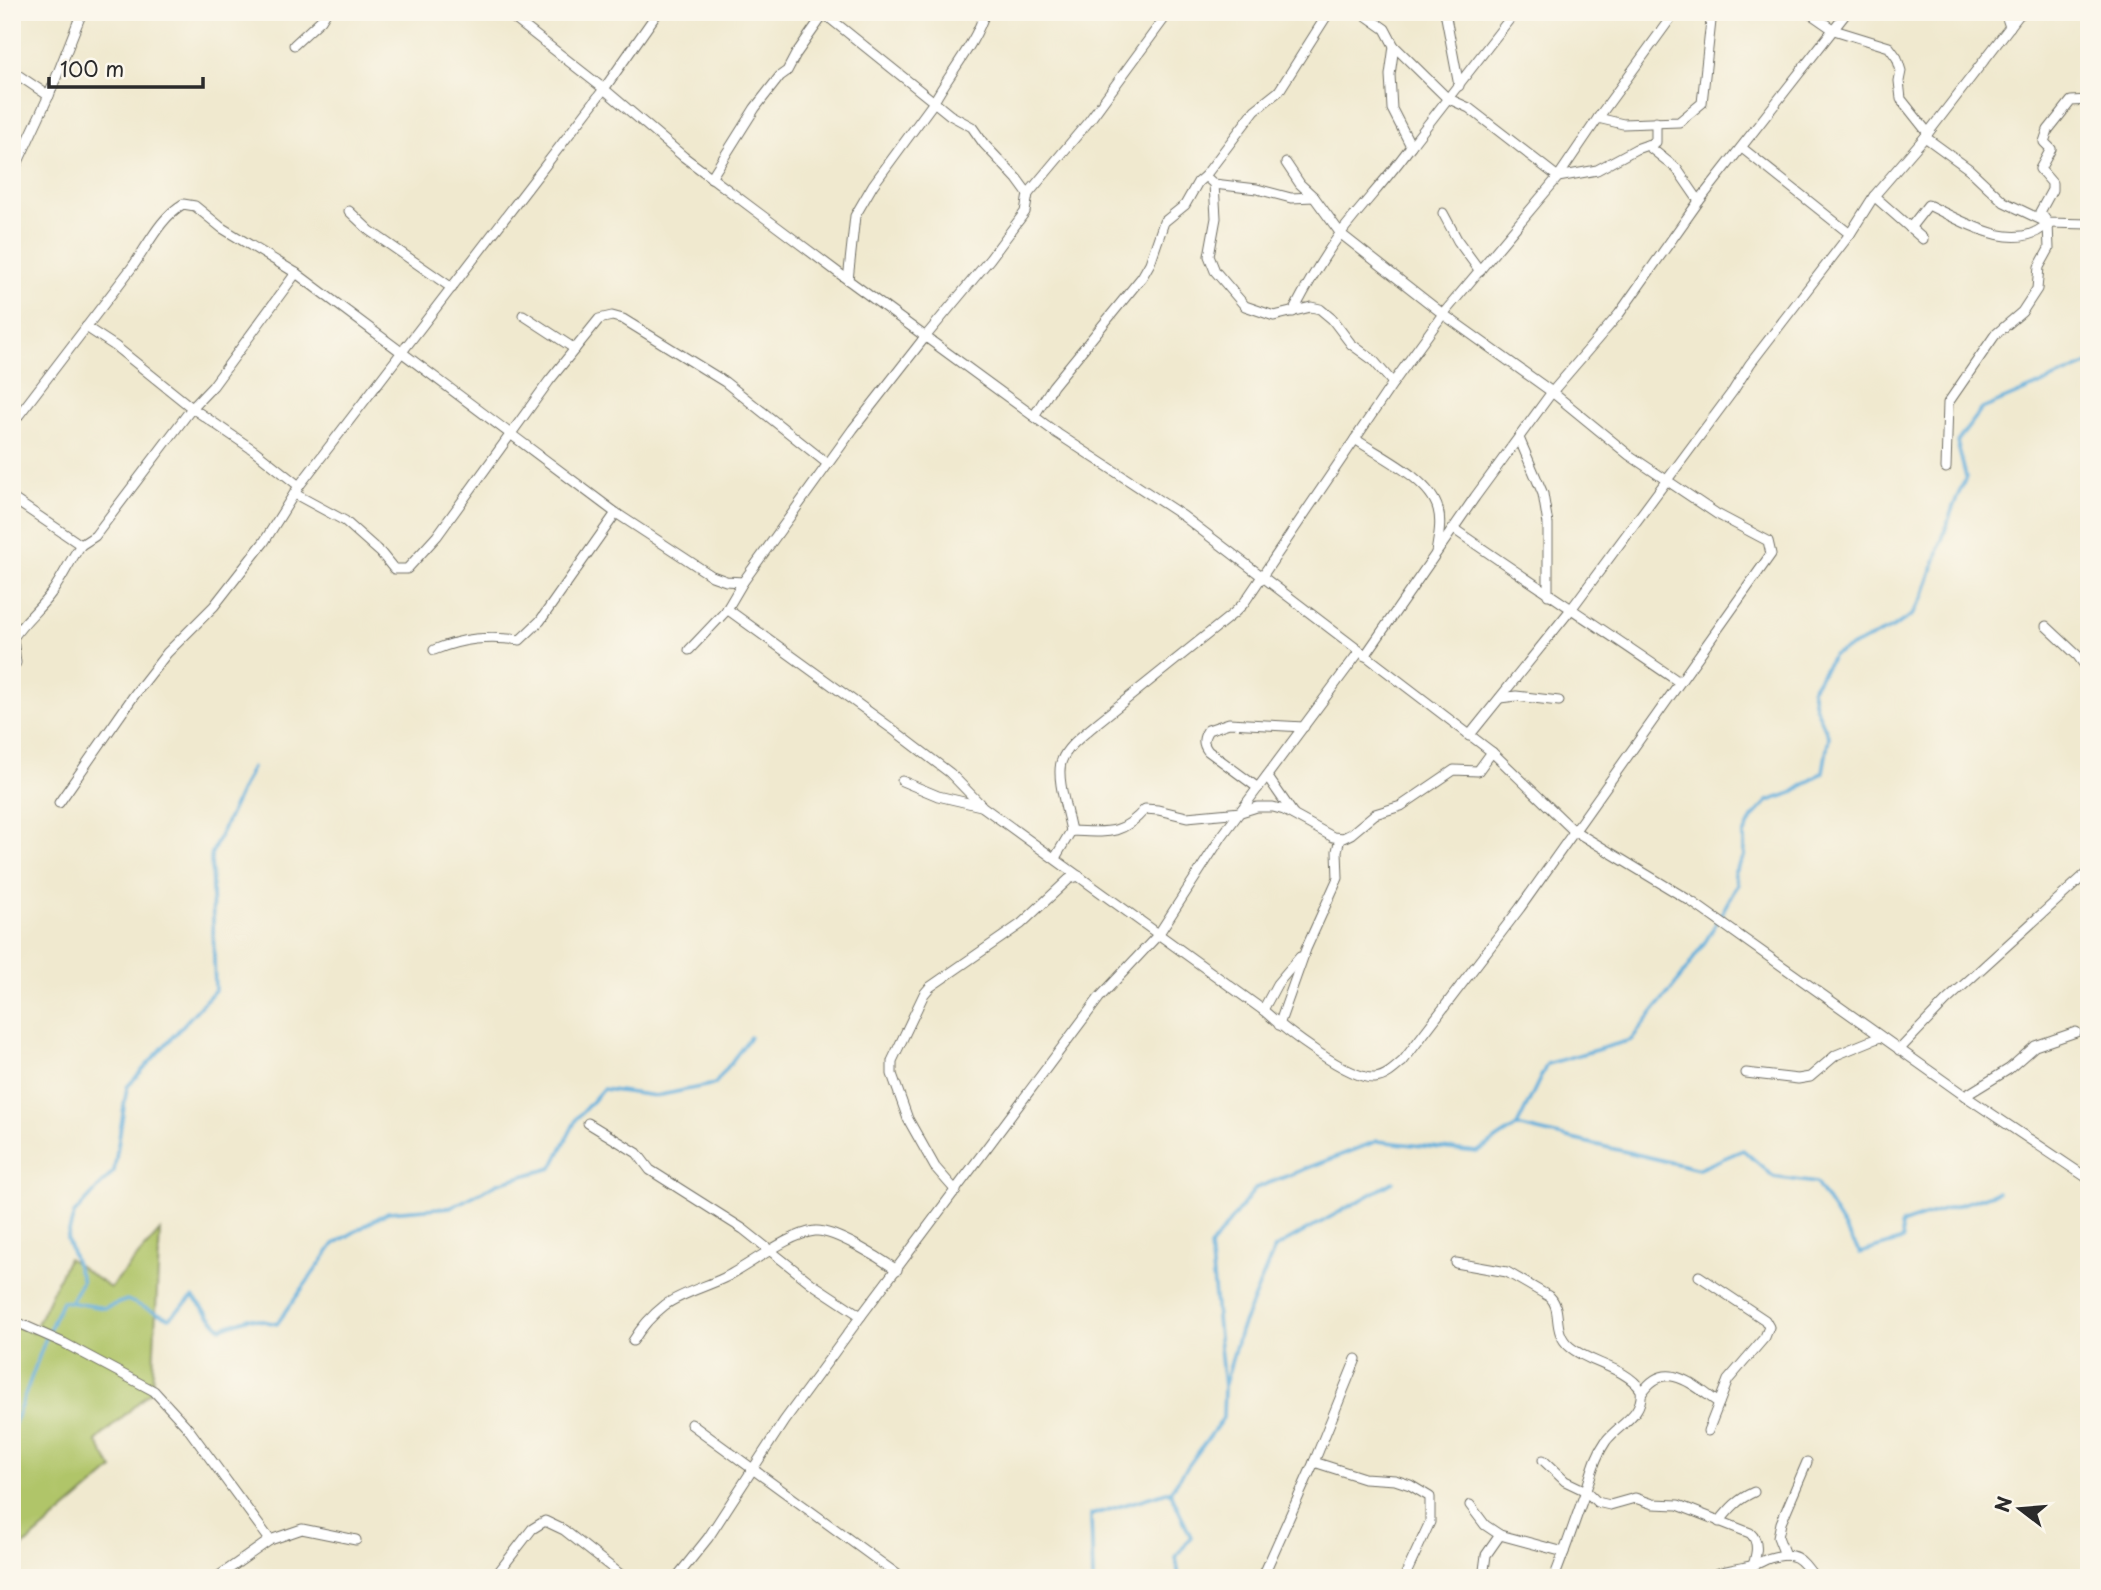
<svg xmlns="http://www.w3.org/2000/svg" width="2101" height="1590" viewBox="0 0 2101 1590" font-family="'Playpen Sans',sans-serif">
<rect width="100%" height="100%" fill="#fbf7ec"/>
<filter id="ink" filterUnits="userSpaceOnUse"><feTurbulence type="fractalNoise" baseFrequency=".0143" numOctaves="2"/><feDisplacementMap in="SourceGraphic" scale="14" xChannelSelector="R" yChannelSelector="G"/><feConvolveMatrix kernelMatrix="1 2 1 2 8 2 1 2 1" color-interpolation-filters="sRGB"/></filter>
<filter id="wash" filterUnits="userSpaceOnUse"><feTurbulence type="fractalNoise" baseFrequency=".00686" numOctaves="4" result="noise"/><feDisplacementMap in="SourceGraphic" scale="28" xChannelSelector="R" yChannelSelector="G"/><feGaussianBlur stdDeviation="1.57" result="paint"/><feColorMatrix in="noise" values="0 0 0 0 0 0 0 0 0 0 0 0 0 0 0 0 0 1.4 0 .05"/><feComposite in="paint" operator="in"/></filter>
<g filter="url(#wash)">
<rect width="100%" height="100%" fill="#f0e9cf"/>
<polygon fill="#b0c569" stroke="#6e784a" stroke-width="2" points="160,1231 152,1390 96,1441 113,1469 12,1556 12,1324 33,1333 68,1258 110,1288"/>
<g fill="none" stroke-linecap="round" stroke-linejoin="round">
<g stroke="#62aedb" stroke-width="3.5">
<polyline points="1517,1126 1547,1064 1631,1040 1681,977 1707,939 1738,884 1734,873 1744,857 1744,835 1752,818 1768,801 1792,793 1823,772 1829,737 1815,706 1812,689 1833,655 1892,628 1912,615 1923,597 1953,507 1966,477 1957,442 1982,409 2089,364"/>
<polyline points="70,1302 82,1281 67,1239 74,1214 114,1171 127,1087 215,990 211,855 252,767"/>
<polyline points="1225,1384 1240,1331 1275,1248 1393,1182"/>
<polyline points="12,1430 47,1335 62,1301 105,1308 127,1300 169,1318 193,1297 221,1328 249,1318 277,1324 334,1244 388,1212 452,1207 498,1183 552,1168 577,1118 603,1089 656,1096 715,1084 750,1037"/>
<polyline points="1170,1491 1191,1537 1176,1557 1179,1578"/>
<polyline points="1093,1578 1091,1515 1170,1491 1223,1418 1224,1387 1210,1247 1256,1188 1377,1141 1477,1152 1517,1126 1699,1169 1743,1150 1774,1177 1816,1183 1860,1253 1903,1240 1901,1224 1998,1192"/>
</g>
</g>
</g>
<g filter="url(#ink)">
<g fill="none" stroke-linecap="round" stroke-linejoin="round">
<defs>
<g id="street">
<polyline points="506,12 604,89 684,157 848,280 1058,434 1183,516 1492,752 1573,830 1692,902 1965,1096 2089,1179"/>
<polyline points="822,12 934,102 873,185 855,216 848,280"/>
<polyline points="1361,12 1385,29 1394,46 1447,98 1469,108 1558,177 1597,170 1636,149 1656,142 1656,122"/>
<polyline points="1445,12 1459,86"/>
<polyline points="1808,12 1834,30 1889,47 1897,58 1901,71 1899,81 1901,99 1928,133"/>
<polyline points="2005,12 2010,27"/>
<polyline points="294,45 321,20 326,12"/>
<polyline points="12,71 49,96"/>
<polyline points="1598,118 1623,124 1679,122 1702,103 1712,12"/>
<polyline points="1925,137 1969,169 2004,202 2048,223 2089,224"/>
<polyline points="1647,145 1677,169 1699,201"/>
<polyline points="1411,146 1515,12"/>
<polyline points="1742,148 1850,234"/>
<polyline points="12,175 50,93 82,12"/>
<polyline points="1205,176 1214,184 1216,218 1209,256 1215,271 1245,306 1274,316 1311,307 1320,309 1332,319 1351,344 1373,360 1393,383"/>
<polyline points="711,178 755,108 780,76 787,71 796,54 824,14"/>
<polyline points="1214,184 1257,189 1291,198 1314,197"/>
<polyline points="1028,194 1089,121 1169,12"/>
<polyline points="1874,196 1923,239"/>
<polyline points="349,211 370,231 452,288"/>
<polyline points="1443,213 1458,241 1480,271"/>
<path d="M1910,228L1928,205C1961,220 2016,256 2048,223"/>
<path d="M1293,312C1307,285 1322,259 1340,234C1363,204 1389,177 1411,146L1392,109L1390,75L1394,46"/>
<polyline points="523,315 575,349"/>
<path d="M86,327L115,346L192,408L213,386L296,273L616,513L712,576L726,581L743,582L853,429L925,337L990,259L1025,212L1028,194L1017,179L984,144L972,127L950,115L934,102C950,72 975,45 985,12"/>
<polyline points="1034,416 1053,386 1142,277 1150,263 1164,222 1185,205 1198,182 1205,176 1255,110 1279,91 1329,12"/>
<path d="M12,424C52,371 93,319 133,266C148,245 161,217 183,204L195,206L222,228L296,273"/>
<polyline points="1519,438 1543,494 1548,524 1548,595"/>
<path d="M1355,439C1380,456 1430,479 1438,509C1442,523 1438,539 1436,553"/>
<polyline points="1946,468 1948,403 1995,335 2022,312 2037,289 2039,267 2049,249 2048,223 2040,212 2052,190 2052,183 2040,169 2051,149 2044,142 2048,130 2071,101 2089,100"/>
<polyline points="295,494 345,521 381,553 394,569 407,569 437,536 549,381 599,319 612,316 623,319 725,382 828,464"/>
<polyline points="12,498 81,545 95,536 192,408 255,451 299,486"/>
<path d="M1454,529C1528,581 1604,630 1679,682"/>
<path d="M727,609L891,728L950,773L983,807L1263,1010C1283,1028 1349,1080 1375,1078C1386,1077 1395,1068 1403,1061L1520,908L1771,554L1768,541L1717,514L1629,455L1552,392L1443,314L1558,177L1598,118L1675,12"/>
<polyline points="2046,626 2078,656 2089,671"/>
<path d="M434,650C463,638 488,636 520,640L540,621L616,513"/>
<polyline points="689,650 726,611 743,582"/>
<polyline points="1365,656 1475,497 1552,392 1619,314 1699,201 1847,12"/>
<path d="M16,663L13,638C24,621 40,609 52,592C63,577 70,560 81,545"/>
<polyline points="1500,698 1516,696 1559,701"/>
<polyline points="1469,736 1572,608 1733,391 1750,364 1850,234 1874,196 1925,137 2019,15 2024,12"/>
<polyline points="1267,776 1292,812"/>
<polyline points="902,781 938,796 981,806"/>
<path d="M1258,788L1208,751C1202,743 1203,738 1208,730L1229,723L1304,727"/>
<polyline points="59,803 135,694 167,653 214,606 264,542 299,486 604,89 658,12"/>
<path d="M1071,831C1068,814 1055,775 1062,760C1068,745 1085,734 1097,723L1234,613L1244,603L1393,383L1443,314L1341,234L1314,197L1300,184L1286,163"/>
<path d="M1055,858L1071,831C1105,832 1121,837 1145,809L1158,810L1187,817L1241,812L1257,807H1273L1284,810L1333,837L1343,838L1351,834L1375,814L1401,806L1454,770L1478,771L1492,752"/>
<polyline points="1263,1010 1277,984 1300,957"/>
<polyline points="1279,1025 1306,949 1338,878 1337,851 1340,838"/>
<polyline points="1899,1050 1946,1001 2089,871"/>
<polyline points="1746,1073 1798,1079 1810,1077 1836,1055 1880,1037"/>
<polyline points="1965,1096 2009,1069 2035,1046 2076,1032"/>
<polyline points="588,1123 637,1153 650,1170 743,1229 811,1283 861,1316"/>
<polyline points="956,1191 935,1167 908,1119 892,1074 892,1061 924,994 930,987 1021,924 1069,879 1079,876"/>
<path d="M1456,1263L1507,1272L1550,1297C1563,1310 1551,1331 1570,1347C1590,1364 1626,1367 1641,1390C1644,1415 1619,1424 1606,1441C1594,1458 1591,1477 1584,1496C1574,1523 1565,1551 1554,1578"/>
<polyline points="1699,1276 1765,1320 1769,1327 1765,1337 1728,1380 1708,1431"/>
<polyline points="12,1320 64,1343 154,1391 187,1427 270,1540"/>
<path d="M633,1341C642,1326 651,1316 665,1305C682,1293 705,1287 724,1278C748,1266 790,1233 815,1231C834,1229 881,1259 897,1270"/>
<path d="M1642,1393C1666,1357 1694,1386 1719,1403"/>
<polyline points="691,1424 902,1578"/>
<path d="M1543,1460L1565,1481L1586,1491L1597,1502L1610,1505L1635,1498L1653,1504L1678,1505L1750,1533C1763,1544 1753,1564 1749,1578"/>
<polyline points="1314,1462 1364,1478 1395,1480 1410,1485 1430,1497 1430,1522 1404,1578"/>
<polyline points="1470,1505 1485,1525 1500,1535 1564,1552"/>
<path d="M1719,1522C1730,1508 1738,1499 1754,1492"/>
<polyline points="1785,1555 1778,1537 1781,1523 1807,1462"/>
<polyline points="1264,1574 1314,1462 1356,1359"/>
<polyline points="216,1578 270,1540 302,1529 356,1540"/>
<polyline points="494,1578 532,1529 545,1521 564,1530 625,1578"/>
<polyline points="676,1578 708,1538 784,1421 861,1316 1099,998 1158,935 1222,836 1359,652"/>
<polyline points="1483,1578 1486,1555 1500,1535"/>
<path d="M1707,1578C1721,1570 1734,1570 1750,1566C1757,1565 1763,1560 1770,1558C1796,1550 1801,1559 1815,1578"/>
</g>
</defs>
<use href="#street" stroke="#706e64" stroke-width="11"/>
<use href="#street" stroke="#fff" stroke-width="9"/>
</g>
</g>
<rect width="2101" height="1590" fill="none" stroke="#fbf7ec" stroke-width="42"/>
<g transform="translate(2020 1509) rotate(286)" stroke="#fbf7ec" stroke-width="5" paint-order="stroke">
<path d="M0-5L12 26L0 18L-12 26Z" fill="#2b2b2b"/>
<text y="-10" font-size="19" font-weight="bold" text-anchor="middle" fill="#2b2b2b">N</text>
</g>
<path d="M49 77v10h154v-10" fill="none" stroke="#2b2b2b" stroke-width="3.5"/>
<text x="60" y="77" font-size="21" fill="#2b2b2b" stroke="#fbf7ec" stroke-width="5" paint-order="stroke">100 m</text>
</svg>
